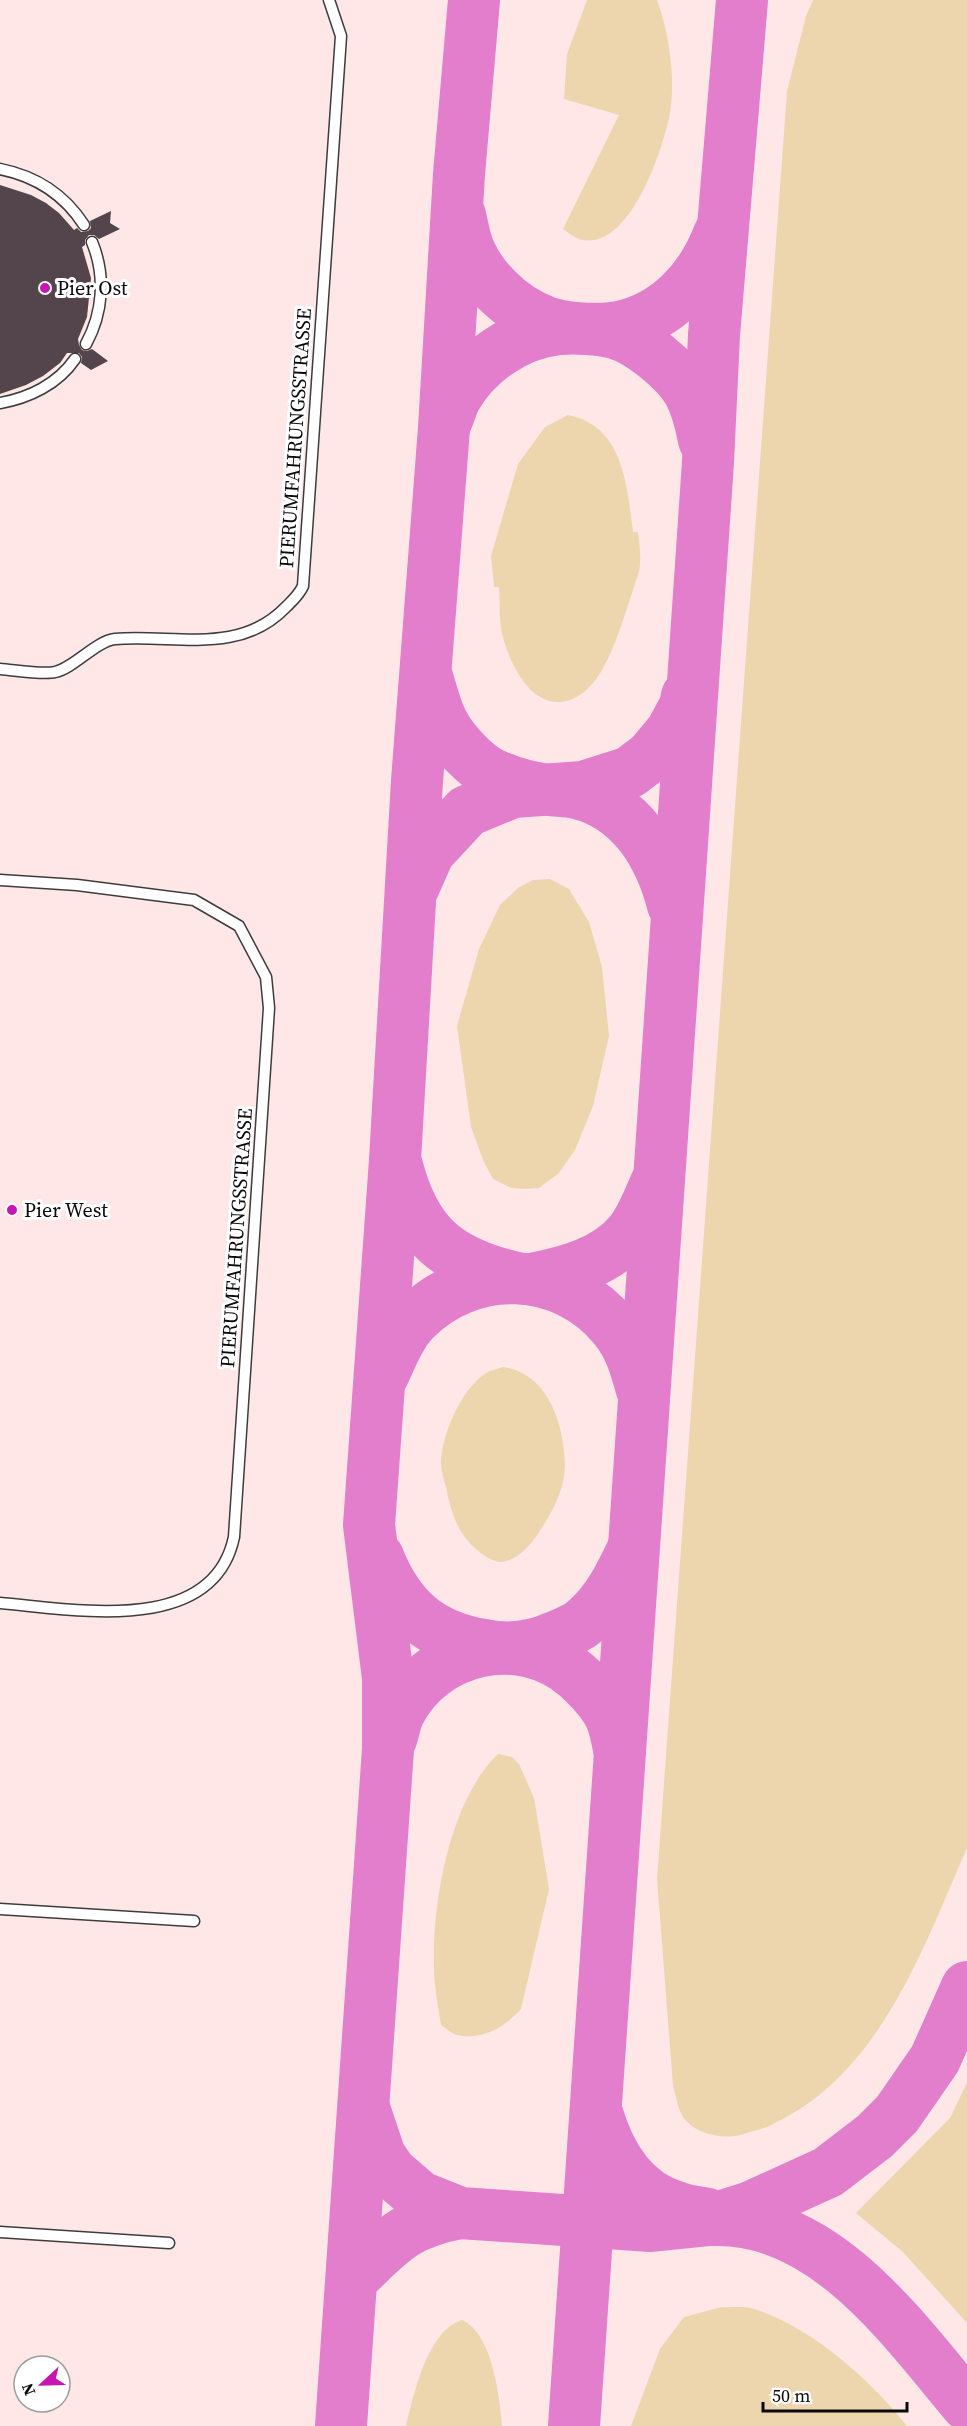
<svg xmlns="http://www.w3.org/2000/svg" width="967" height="2426" viewBox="0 0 967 2426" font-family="'Source Serif 4',serif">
<rect width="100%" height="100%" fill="#ffe7e7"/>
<g fill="#edd6ad">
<path d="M587,0H657C669,32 676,80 670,113C663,149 631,248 583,240C576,239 569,233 563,229L619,115L564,99L567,54Z"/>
<path d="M813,0H967V1848C923,1948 881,2072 775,2123C765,2129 752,2131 740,2135C721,2140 690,2133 681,2113C677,2105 676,2095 673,2086L657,1879L787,91L806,16Z"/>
<path d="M568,415C624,426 627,486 633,532H638C639,542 641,554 640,564C640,572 635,582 633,590C623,619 609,673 584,692C540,725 510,669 502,633C499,619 500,602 499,587H494L491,556L518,464L545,427Z"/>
<polygon points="550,879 569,889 589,922 602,967 609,1036 593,1106 575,1150 559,1173 539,1188 525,1189 511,1188 493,1179 483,1160 471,1127 457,1026 479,949 500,905 518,888 533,880"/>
<path d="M503,1367C548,1373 564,1424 565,1465C565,1489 552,1513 539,1532C530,1546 518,1560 501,1562C493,1562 483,1555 477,1550C457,1533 451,1512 446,1487C444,1480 441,1471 441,1464C441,1436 461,1389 486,1373C491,1370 498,1369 503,1367Z"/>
<path d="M498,1754L512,1757L519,1764L534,1798L549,1889L521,2009C506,2026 482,2041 457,2035C452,2034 446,2028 441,2025C438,2006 434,1985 434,1966C432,1902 450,1800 498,1754Z"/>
<polygon points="967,2083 967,2323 903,2252 856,2213 950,2118"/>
<path d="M722,2307C731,2308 741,2306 750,2308C807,2323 871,2380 907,2426H631L660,2349L684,2317Z"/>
<path d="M462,2320C492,2333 500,2396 502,2426H406C414,2394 427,2331 462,2320Z"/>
</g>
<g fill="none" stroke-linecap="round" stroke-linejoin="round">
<g stroke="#e27ecc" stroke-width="52">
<path d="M460,215C463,228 465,243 471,254C487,288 524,319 561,326C579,330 598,328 615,333C640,340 676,370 689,392C697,407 701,424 704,440"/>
<path d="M445,424C449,416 451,407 455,399C475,362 517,333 559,329C578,327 599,331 619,327C668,317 702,279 719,234"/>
<path d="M427,677C432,693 436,711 444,725C453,742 475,765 492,774C510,782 530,788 549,790C558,791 568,791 577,793C631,806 660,854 673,905"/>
<polyline points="414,886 429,852 467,811 513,792 583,787 630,772 651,756 671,732 685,706 687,696"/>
<path d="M397,1166C415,1236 448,1262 516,1278"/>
<path d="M532,1279C567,1272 607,1262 631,1232C642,1218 649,1199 656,1183"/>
<path d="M383,1375C392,1356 399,1336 414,1320C471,1262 563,1264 615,1328C630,1346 636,1368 642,1390"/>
<path d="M378,1557C398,1608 429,1636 484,1645C508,1650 533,1647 555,1637C564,1633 576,1629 584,1622C607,1603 619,1578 632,1551"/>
<path d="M391,1739C394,1731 395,1721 399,1713C433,1647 520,1627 577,1676C589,1687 604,1702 611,1718C615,1727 617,1739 619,1749"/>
<polyline points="365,2111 380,2156 391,2172 420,2197 460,2213 651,2226 710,2220 751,2207 828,2172 875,2136 897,2114 935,2059 967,1987"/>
<path d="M597,2113C609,2154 632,2194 676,2207C686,2211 698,2212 708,2214"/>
<path d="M714,2220C825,2217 903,2329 967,2405"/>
<path d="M352,2279C392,2241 403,2224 460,2213"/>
<polyline points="341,2426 388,1749 388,1678 369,1525 395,1160 417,781 444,428 459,174 474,0"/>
<polyline points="574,2426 708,462 714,335 742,0"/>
</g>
</g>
<polygon fill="#53454b" points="0,185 31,195 46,203 59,213 74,230 77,228 81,232 88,231 91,228 90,221 111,211 110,223 120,229 99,239 94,235 89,235 85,240 85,245 82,247 91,278 87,317 78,339 79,345 82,350 87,351 92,349 108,361 91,370 81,363 82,357 79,353 67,353 60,363 43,376 26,385 0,394"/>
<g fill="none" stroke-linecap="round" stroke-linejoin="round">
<defs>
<g id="lane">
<path d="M0,169C35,176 64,194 84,225"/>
<path d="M86,344C103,313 106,276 92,242"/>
<path d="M0,403C29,398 58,384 75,359"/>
<path d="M0,669C14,670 43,675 55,672C74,668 96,641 115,639C175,634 239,656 286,607C293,600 299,595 303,586L341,36L329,0"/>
<path d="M0,880L77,885L194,900L239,926L266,977L269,1008L234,1537C213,1637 73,1609 0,1603"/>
<polyline points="0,1909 194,1921"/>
<polyline points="0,2232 169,2243"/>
</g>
</defs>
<use href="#lane" stroke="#3d3d3d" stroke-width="13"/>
<use href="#lane" stroke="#fff" stroke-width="10"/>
</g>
<g fill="#c615b1" stroke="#fff" stroke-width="2">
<circle cx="45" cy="288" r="6"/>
<circle cx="12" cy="1210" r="6"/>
</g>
<g text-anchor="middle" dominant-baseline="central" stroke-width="6" stroke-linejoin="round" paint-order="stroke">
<g font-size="20" fill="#0a0a0a" stroke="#fff" text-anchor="start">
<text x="57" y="288">Pier Ost</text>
<text x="24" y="1210">Pier West</text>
</g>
<g font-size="20" fill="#0a0a0a" stroke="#fff">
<text transform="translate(295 438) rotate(-86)">PIERUMFAHRUNGSSTRASSE</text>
<text transform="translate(236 1238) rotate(-86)">PIERUMFAHRUNGSSTRASSE</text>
</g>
</g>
<g transform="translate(42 2384) rotate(248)"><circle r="28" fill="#ffffff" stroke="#9d9d9d" stroke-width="1.5"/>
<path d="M0-4.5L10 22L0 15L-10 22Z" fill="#c615b1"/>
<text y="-9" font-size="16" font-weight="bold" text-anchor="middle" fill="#0a0a0a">N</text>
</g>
<path d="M763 2402v9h144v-9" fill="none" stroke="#0a0a0a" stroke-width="3"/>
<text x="772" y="2402" font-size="18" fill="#0a0a0a" stroke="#ffffff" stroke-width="4.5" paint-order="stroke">50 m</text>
</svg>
